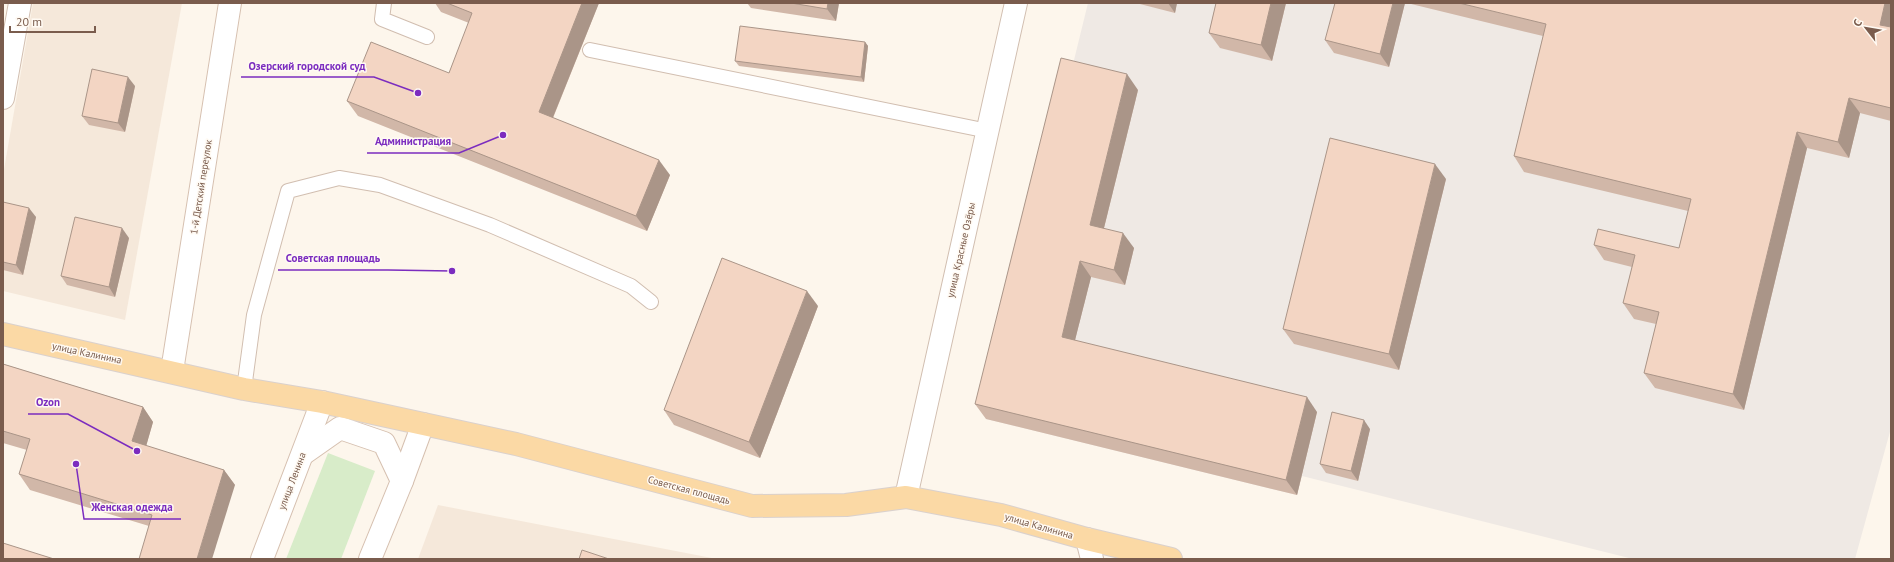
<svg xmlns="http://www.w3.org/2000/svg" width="1894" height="562" viewBox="0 0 1894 562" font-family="'PT Sans',sans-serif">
<rect width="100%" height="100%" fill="#fdf6ec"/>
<g fill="#f5e8da">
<polygon points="33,3 182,3 125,320 3,291 3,175"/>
<polygon points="438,505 717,559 418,559"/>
</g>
<polygon fill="#efe9e4" points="1088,3 1891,3 1891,428 1855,559 1633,559 1302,476 1297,495 986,419"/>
<polygon fill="#d8ecc9" points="328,453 375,471 341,559 286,559"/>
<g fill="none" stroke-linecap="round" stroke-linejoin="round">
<defs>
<g id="lane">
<polyline points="384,3 382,19 427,37"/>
<polyline points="590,50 988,131"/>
<polyline points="244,389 254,315 288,191 339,178 380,185 490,225 631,286 651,302"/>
</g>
<g id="street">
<polyline points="3,98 20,3"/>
<polyline points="906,497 1016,3"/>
<polyline points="1087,539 1092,559"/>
</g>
<g id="secondary">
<polyline points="172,371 230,3"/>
<polyline points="303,454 340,428 384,443 402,481"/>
<polyline points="262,559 322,402"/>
<polyline points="370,559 402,481 423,424"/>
</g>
<polyline id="primary" points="3,334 244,389 322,402 516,444 752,506 846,505 906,497 1001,515 1087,539 1171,559"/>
</defs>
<use href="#lane" stroke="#d1beb0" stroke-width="16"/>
<use href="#street" stroke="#d1beb0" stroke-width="24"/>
<use href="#secondary" stroke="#d6c0b0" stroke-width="24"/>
<use href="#primary" stroke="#dad1cd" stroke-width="24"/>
<use href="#lane" stroke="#fff" stroke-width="14"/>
<use href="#street" stroke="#fff" stroke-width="22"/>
<use href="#secondary" stroke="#fff" stroke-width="22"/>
<use href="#primary" stroke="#fbd9a5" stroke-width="22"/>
</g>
<g fill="#d1b7a8">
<polygon points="435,3 599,3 553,118 670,175 647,231 358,116 347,101 449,73 469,23 441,12"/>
<polygon points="747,3 839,3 836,21 751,8"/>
<polygon points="1136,3 1177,3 1175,13"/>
<polygon points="1216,3 1286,3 1272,61 1220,48 1209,33"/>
<polygon points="1405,3 1389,67 1334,53 1325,40"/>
<polygon points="1407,3 1891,3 1891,121 1860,113 1849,158 1807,148 1744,410 1655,388 1644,373 1656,324 1634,319 1623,303 1632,267 1604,260 1594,245 1679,248 1688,211 1524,172 1514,156 1543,36"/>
<polygon points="865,42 868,46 864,82 739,66 735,61"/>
<polygon points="135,86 125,132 89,125 82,116"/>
<polygon points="1138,90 1104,228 1134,248 1125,285 1091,277 1075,340 1317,412 1297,495 986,419 975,404"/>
<polygon points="1446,179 1399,370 1294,344 1283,329"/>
<polygon points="3,202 36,217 23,275 3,270"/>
<polygon points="129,238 115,297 67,285 61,276"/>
<polygon points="818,306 760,458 674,425 664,410"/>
<polygon points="3,364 143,407 153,422 146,446 224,470 235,485 149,526 30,490 19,474 27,450 3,443"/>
<polygon points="1370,429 1358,481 1326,473 1320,464"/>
</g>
<g fill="#aa9588">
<polygon points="582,3 599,3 549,127 539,112"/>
<polygon points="828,3 839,3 836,21 827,9"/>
<polygon points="1168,3 1177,3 1175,13"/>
<polygon points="1271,3 1286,3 1272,61 1261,45"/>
<polygon points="1393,3 1405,3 1389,67 1380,54"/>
<polygon points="1885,3 1891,3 1891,38 1880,25"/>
<polygon points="865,42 868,46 864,82 861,77"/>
<polygon points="1127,74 1138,90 1101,240 1090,225"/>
<polygon points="128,77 135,86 125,132 118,123"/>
<polygon points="1849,98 1860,113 1849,158 1838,142"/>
<polygon points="1797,132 1807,148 1744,410 1733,394"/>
<polygon points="659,160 670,175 647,231 636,216"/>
<polygon points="1435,164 1446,179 1399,370 1389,354"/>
<polygon points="29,208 36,217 23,275 16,265"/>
<polygon points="122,228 129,238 115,297 109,287"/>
<polygon points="1123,233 1134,248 1125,285 1114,270"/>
<polygon points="1080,261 1091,277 1072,352 1062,337"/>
<polygon points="807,291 818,306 760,458 749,442"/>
<polygon points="1307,397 1317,412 1297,495 1286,480"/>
<polygon points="143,407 153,422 143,457 132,441"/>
<polygon points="1364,420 1370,429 1358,481 1351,471"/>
<polygon points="224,470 235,485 212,559 197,559"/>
</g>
<g fill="#f3d5c3" stroke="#aa9588">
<polygon points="447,3 582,3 539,112 659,160 636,216 347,101 371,42 449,73 472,13"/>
<polygon points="791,3 828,3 827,9"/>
<polygon points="1216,3 1271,3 1261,45 1209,33"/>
<polygon points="1335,3 1393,3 1380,54 1325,40"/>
<polygon points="1459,3 1885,3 1880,25 1891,27 1891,108 1849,98 1838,142 1797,132 1733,394 1644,373 1659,312 1623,303 1635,255 1594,245 1598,229 1679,248 1691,199 1514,156 1546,24"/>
<polygon points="740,26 865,42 861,77 735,61"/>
<polygon points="1061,58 1127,74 1090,225 1123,233 1114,270 1080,261 1062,337 1307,397 1286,480 975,404"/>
<polygon points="92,69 128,77 118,123 82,116"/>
<polygon points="1330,138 1435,164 1389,354 1283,329"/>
<polygon points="3,202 29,208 16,265 3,262"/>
<polygon points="75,217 122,228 109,287 61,276"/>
<polygon points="722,258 807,291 749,442 664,410"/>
<polygon points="3,364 143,407 132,441 224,470 197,559 139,559 152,515 19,474 30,439 3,431"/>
<polygon points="1332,412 1364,420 1351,471 1320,464"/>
<polygon points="3,543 54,559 3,559"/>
<polygon points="582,550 609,559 579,559"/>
</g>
<g text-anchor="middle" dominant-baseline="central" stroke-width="3" stroke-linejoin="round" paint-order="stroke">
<g font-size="10" fill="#7a5c4d" stroke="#fffaf3">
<text transform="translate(201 187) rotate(-81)">1-й Детский переулок</text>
<text transform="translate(961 250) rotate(-77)">улица Красные Озёры</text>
<text transform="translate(87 353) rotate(12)">улица Калинина</text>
<text transform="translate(292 481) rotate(-69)">улица Ленина</text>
<text transform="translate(689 490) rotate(15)">Советская площадь</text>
<text transform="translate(1039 526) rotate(16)">улица Калинина</text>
</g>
</g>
<path fill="none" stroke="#7b2cbf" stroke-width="1.5" d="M418 93L374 77H241M503 135L459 153H367M452 271L388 270H278M137 451L68 414H28M76 464L84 519H181"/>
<g fill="#7b2cbf" stroke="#fffaf3" stroke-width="1.5">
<circle cx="418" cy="93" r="4"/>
<circle cx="503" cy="135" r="4"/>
<circle cx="452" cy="271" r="4"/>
<circle cx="137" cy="451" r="4"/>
<circle cx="76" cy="464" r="4"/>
</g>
<g font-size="11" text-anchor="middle" font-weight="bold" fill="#7b2cbf" stroke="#fffaf3" stroke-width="3" stroke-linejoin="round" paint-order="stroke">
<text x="307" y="70">Озерский городской суд</text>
<text x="413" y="145">Администрация</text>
<text x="333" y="262">Советская площадь</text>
<text x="48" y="406">Ozon</text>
<text x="132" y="511">Женская одежда</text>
</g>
<rect width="1894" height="562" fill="none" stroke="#7a5c4d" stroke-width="8"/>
<g transform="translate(1866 28) rotate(301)" stroke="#fffaf3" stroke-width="3" paint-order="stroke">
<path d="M0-3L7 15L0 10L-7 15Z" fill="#7a5c4d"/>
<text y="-6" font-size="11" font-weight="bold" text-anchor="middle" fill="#7a5c4d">С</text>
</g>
<path d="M10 26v6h85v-6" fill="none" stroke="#7a5c4d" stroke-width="2"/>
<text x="16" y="26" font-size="12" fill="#7a5c4d" stroke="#fffaf3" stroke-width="3" paint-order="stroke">20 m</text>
</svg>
